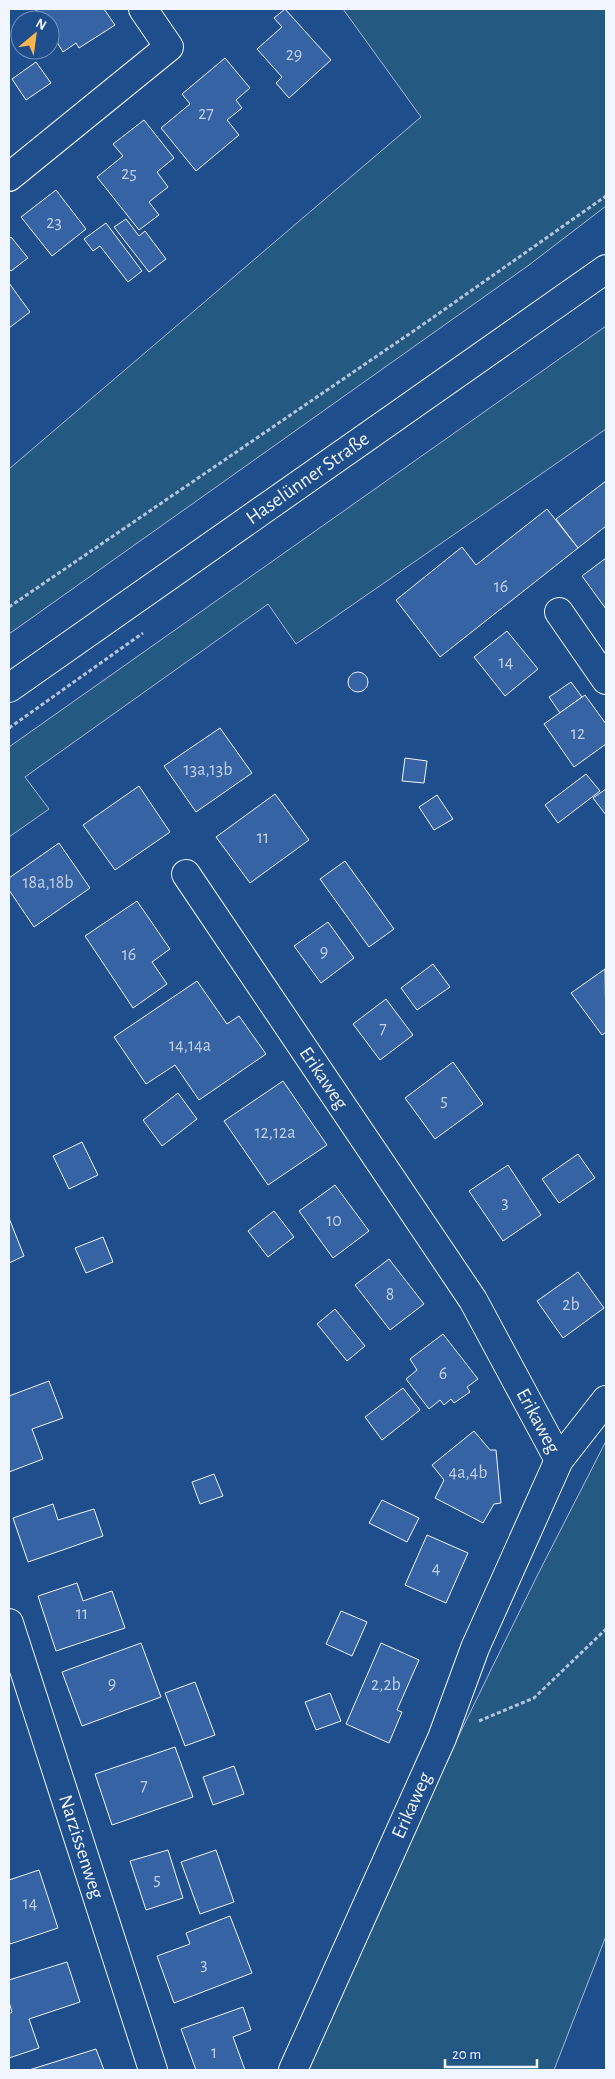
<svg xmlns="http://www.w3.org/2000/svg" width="615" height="2079" viewBox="0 0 615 2079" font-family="'Alegreya Sans',sans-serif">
<rect width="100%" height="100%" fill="#1f4e8c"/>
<g fill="#245a82" stroke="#a8bbd7">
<polygon points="343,9 606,9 606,206 529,265 9,634 9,469 421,117"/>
<polygon points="606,326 606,429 296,644 268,604 25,777 49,809 9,837 9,747"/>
<polygon points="606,1441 606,1936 554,2070 303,2070 384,1888 536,1578"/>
</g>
<g fill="#3563a3" stroke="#f2f6ff">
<polygon points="35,9 104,9 115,25 79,48 76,43 63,52 50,31 50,20 43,20"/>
<polygon points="285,9 331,60 289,98 276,83 282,77 257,49 282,27 274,18"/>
<polygon points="225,58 250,88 236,100 242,108 227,120 239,135 196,171 161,128 190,104 182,94"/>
<polygon points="36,62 51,83 26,100 12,79"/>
<polygon points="144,120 174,158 157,172 168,187 149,202 159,215 139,230 97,177 123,156 113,144"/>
<polygon points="56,190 86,229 52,256 21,217"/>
<polygon points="126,219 139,236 145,231 166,259 149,272 114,227"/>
<polygon points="106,223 142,271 128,282 100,246 93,251 84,239"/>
<polygon points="11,237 28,258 11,271 9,269 9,239"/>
<polygon points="9,283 30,312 9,328"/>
<polygon points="606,481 606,526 578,548 556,519"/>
<polygon points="547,509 578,548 440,657 396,600 462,547 476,565"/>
<polygon points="606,558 606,609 582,576"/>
<polygon points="507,631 538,669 505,696 474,657"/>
<circle cx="358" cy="682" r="10"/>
<polygon points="571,682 582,697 560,713 549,697"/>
<polygon points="585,695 606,724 606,744 574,767 544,724"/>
<polygon points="220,728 252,773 196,812 164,766"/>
<polygon points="405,758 427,761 424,783 402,781"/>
<polygon points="586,774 600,791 558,823 545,805"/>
<polygon points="139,786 170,832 115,870 83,825"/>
<polygon points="606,789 606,815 593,798"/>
<polygon points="275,794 309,840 250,883 216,837"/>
<polygon points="437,795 453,819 434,830 419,807"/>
<polygon points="59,843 90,888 34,927 9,890 9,878"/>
<polygon points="345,861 394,929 369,947 320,879"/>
<polygon points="137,901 170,949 152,962 167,984 133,1008 85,936"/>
<polygon points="328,922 354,958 321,983 294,946"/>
<polygon points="433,964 450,987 417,1010 401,988"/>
<polygon points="605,969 606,1032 602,1035 571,993"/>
<polygon points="197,981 227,1024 239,1016 266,1054 199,1100 175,1065 146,1084 114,1037"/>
<polygon points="386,999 413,1035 380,1060 353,1024"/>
<polygon points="453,1062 483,1104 435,1139 405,1098"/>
<polygon points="283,1081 327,1145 268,1185 224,1121"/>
<polygon points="178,1093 197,1119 162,1146 143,1120"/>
<polygon points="82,1142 98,1175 69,1189 53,1156"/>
<polygon points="578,1154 595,1178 559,1203 542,1179"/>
<polygon points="508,1165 541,1215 503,1241 469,1191"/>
<polygon points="335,1185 369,1231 333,1258 299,1211"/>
<polygon points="274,1211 294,1237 268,1257 248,1231"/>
<polygon points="9,1218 24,1256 9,1263"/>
<polygon points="103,1237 113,1262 86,1273 75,1248"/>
<polygon points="389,1259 424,1304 390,1330 355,1285"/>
<polygon points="578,1272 604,1308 563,1338 537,1301"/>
<polygon points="335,1309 365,1346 347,1361 317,1324"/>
<polygon points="443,1334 478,1379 467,1387 470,1392 454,1403 451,1399 444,1405 440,1400 429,1409 406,1379 417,1370 410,1359"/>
<polygon points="49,1381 63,1418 32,1429 43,1459 9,1472 9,1396"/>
<polygon points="403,1388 420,1410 382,1440 365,1417"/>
<polygon points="474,1431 490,1450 496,1450 501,1503 494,1504 483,1523 435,1498 444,1480 432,1465"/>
<polygon points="214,1474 223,1496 200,1504 192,1482"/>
<polygon points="382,1500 419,1518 407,1542 369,1523"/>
<polygon points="53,1504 58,1520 94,1509 103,1536 28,1562 13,1518"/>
<polygon points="427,1535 468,1553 446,1603 405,1585"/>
<polygon points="77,1583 83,1601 112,1591 125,1628 56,1651 38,1596"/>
<polygon points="341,1611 367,1622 352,1656 326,1644"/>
<polygon points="141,1643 161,1697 82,1726 62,1672"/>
<polygon points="381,1643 419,1660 397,1710 402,1712 389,1743 346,1724"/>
<polygon points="195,1682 215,1735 185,1746 165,1693"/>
<polygon points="330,1693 341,1721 316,1730 305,1702"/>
<polygon points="175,1747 193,1797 112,1825 95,1774"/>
<polygon points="234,1766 244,1794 213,1805 203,1777"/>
<polygon points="168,1850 183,1898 146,1910 130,1861"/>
<polygon points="216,1850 234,1902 200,1914 181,1862"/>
<polygon points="39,1870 58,1928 10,1944 9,1939 9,1880"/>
<polygon points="230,1916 252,1973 174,2003 157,1956 190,1944 186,1933"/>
<polygon points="67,1962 80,2002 29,2019 39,2048 9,2058 9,2014 12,2012 9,2002 9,1980"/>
<polygon points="243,2007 251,2030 233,2037 245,2070 196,2070 181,2029"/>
<polygon points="96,2049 104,2070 29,2070"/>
</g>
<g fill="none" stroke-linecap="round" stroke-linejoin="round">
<defs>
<g id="minor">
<polyline points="9,177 169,47 143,9"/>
<polyline points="559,612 606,680"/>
<path id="s1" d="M186,874L473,1300L559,1460"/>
<path id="s2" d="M9,1623L153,2070"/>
<path id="s3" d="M293,2070L442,1738L475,1648L559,1460L606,1400"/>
</g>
<g id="tertiary">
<path id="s4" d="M9,688L606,269"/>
</g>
</defs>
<use href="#minor" stroke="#f2f6ff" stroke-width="30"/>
<use href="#tertiary" stroke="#f2f6ff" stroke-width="30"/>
<g stroke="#b3c4dc" stroke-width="3" stroke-dasharray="4 2.5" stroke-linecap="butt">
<polyline points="9,607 418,328 606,196"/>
<polyline points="9,728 143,633"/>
<polyline points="479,1721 534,1698 606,1629"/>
</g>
<use href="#minor" stroke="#1f4e8c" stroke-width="28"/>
<use href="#tertiary" stroke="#1f4e8c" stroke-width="28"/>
</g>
<g text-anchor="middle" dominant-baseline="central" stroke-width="4" stroke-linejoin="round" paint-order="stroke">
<g font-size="18" fill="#c3d1e8">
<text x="294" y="55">29</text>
<text x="206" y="114">27</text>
<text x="129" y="174">25</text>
<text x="54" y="223">23</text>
<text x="501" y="587">16</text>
<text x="506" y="663">14</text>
<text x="578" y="734">12</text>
<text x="208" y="770">13a,13b</text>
<text x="263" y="838">11</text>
<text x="48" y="883">18a,18b</text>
<text x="324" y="952">9</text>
<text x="129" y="955">16</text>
<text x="383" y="1029">7</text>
<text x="190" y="1046">14,14a</text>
<text x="444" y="1101">5</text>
<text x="275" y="1133">12,12a</text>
<text x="505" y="1203">3</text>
<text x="334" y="1221">10</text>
<text x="390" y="1295">8</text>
<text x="571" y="1305">2b</text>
<text x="443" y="1374">6</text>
<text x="468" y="1473">4a,4b</text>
<text x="436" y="1569">4</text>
<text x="82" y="1614">11</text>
<text x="112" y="1684">9</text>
<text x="386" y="1685">2,2b</text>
<text x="144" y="1786">7</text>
<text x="157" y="1880">5</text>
<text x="30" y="1904">14</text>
<text x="204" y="1965">3</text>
<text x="214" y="2053">1</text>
</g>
<g font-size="20" fill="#f2f6ff" stroke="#1f4e8c">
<text stroke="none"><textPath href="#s4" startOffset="365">Haselünner Straße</textPath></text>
<text stroke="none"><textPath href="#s1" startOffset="246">Erikaweg</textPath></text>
<text stroke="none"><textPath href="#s1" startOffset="651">Erikaweg</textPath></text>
<text stroke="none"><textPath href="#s3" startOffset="290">Erikaweg</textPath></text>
<text stroke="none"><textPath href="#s2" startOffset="235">Narzissenweg</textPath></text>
</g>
</g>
<rect width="615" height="2079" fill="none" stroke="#f2f6ff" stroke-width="20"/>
<g transform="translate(35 35) rotate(29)"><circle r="24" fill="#1f4e8c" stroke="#7391ba"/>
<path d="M0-4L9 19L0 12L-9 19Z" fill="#ffb74d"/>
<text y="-8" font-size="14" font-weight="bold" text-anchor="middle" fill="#f2f6ff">N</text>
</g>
<path d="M445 2059v8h92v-8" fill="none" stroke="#f2f6ff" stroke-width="2.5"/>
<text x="452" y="2059" font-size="15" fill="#f2f6ff" stroke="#1f4e8c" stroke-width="4" paint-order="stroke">20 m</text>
</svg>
